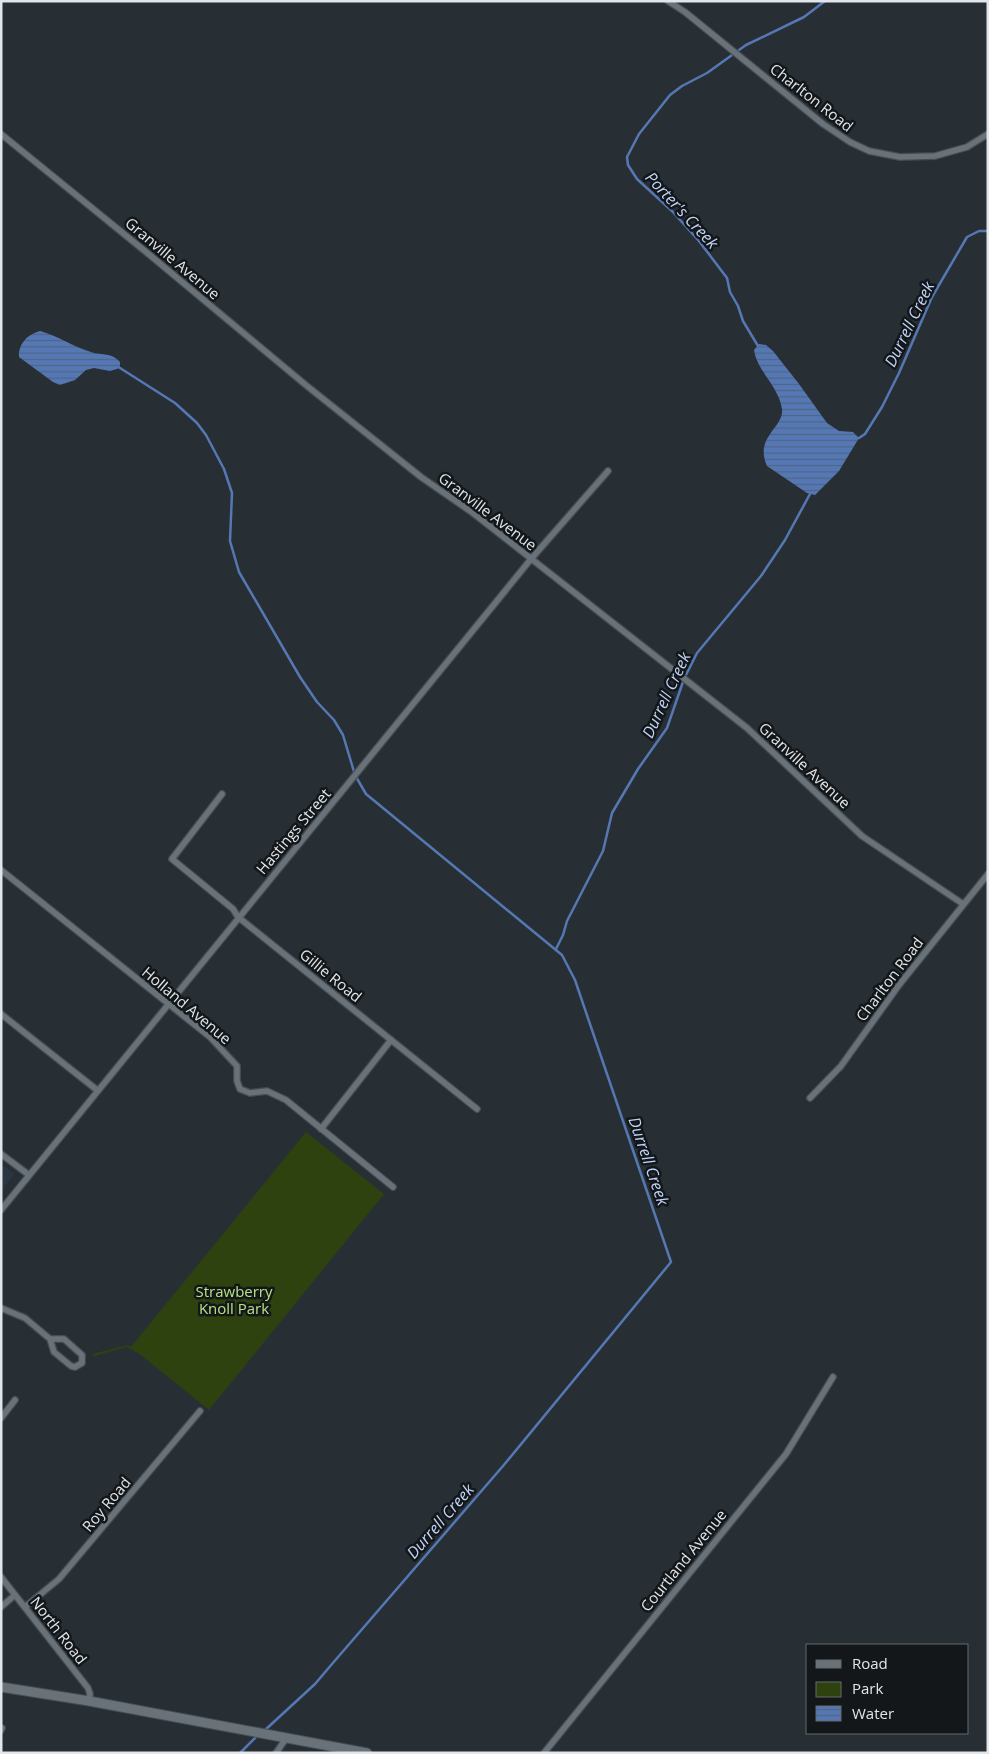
<svg xmlns="http://www.w3.org/2000/svg" width="989" height="1754" viewBox="0 0 989 1754" font-family="'Open Sans',sans-serif">
<defs>
<pattern id="water-rules" width="6" height="5" patternUnits="userSpaceOnUse" patternTransform="scale(1.25)"><rect width="6" height="5" fill="#5578b4"/><path d="M0 2.5h6" fill="none" stroke="#4e6488"/></pattern>
</defs>
<rect width="100%" height="100%" fill="#272f35"/>
<polygon fill="#2a3742" points="1,1164 14,1174 1,1191"/>
<polygon fill="#2e4210" points="306,1132 384,1194 209,1410 141,1355 127,1347 94,1356 92,1354 128,1345 131,1347"/>
<g fill="url(#water-rules)">
<path d="M40,331C59,336 73,347 91,352C103,356 111,352 120,362V368L110,371L94,368L86,370L75,380L60,385L53,382L19,357C18,344 28,334 40,331Z"/>
<path d="M759,344L766,345L773,351L799,384L827,423L839,431L853,432L859,438L839,471L815,495L807,493L767,466C754,437 784,428 782,409C779,387 757,371 754,350Z"/>
</g>
<g fill="none" stroke-linecap="round" stroke-linejoin="round">
<g stroke="#5578b4" stroke-width="2.5">
<polyline points="758,346 743,321 738,306 730,292 727,278 699,241 672,211 637,179 628,165 627,157 639,134 670,95 682,86 707,73 746,45 804,17 825,1"/>
<polyline points="120,368 175,403 197,423 206,435 224,469 232,493 230,541 239,572 300,677 317,702 334,720 343,735 355,775 366,794 562,955 575,980 671,1262 503,1466 332,1664 315,1684 264,1731"/>
<polyline points="859,438 865,434 882,407 899,373 932,297 967,237 979,231 988,231"/>
<polyline points="556,949 563,935 567,921 603,851 612,813 638,769 667,728 684,679 697,653 761,576 785,540 810,494"/>
<polyline points="240,1753 259,1734"/>
</g>
<defs>
<g id="street">
<polyline points="668,1 685,12 823,124 850,142 869,151 900,157 935,156 967,147 988,134"/>
<polyline points="1,134 151,256 307,386 421,477 473,513 747,728 862,836 963,904"/>
<polyline points="222,794 172,859 233,909 238,917 477,1109"/>
<polyline points="1,870 210,1037 237,1066 237,1081 240,1089 250,1093 267,1091 286,1100 393,1187"/>
<polyline points="1,1014 97,1090"/>
<polyline points="810,1098 841,1066 899,985 988,874"/>
<polyline points="321,1129 391,1040"/>
<polyline points="1,1154 29,1175"/>
<polyline points="1,1210 531,559 608,471"/>
<polyline points="1,1308 25,1318 50,1339 54,1352 71,1366 75,1367 82,1363 82,1355 64,1339 50,1339"/>
<polyline points="1,1418 15,1400"/>
<polyline points="1,1577 88,1688 90,1694 89,1701"/>
<polyline points="1,1607 15,1595"/>
<polyline points="25,1607 59,1579 200,1411"/>
<polyline points="1,1730 2,1728"/>
<polyline points="276,1753 287,1737"/>
<polyline points="544,1753 786,1454 833,1377"/>
</g>
<polyline id="secondary" points="1,1687 89,1701 367,1753"/>
</defs>
<use href="#street" stroke="#464d52" stroke-width="8"/>
<use href="#secondary" stroke="#464d52" stroke-width="11"/>
<use href="#street" stroke="#697279" stroke-width="5.5"/>
<use href="#secondary" stroke="#697279" stroke-width="9"/>
</g>
<g text-anchor="middle" dominant-baseline="central" stroke-width="5" stroke-linejoin="round" paint-order="stroke">
<g font-size="15" fill="#e0e6ea" stroke="#131719">
<text transform="translate(812 97) rotate(38)">Charlton Road</text>
<text transform="translate(173 258) rotate(40)">Granville Avenue</text>
<text transform="translate(488 511) rotate(37)">Granville Avenue</text>
<text transform="translate(805 765) rotate(43)">Granville Avenue</text>
<text transform="translate(293 831) rotate(-50)">Hastings Street</text>
<text transform="translate(331 975) rotate(39)">Gillie Road</text>
<text transform="translate(889 979) rotate(-53)">Charlton Road</text>
<text transform="translate(187 1005) rotate(40)">Holland Avenue</text>
<text transform="translate(106 1504) rotate(-50)">Roy Road</text>
<text transform="translate(683 1560) rotate(-51)">Courtland Avenue</text>
<text transform="translate(59 1630) rotate(52)">North Road</text>
</g>
<g font-size="15" fill="#b7e283" stroke="#131719">
<text x="234" y="1291">Strawberry<tspan x="234" dy="17">Knoll Park</tspan></text>
</g>
<g font-size="16" font-style="italic" fill="#c1d5f8" stroke="#131719">
<text transform="translate(682 210) rotate(47)">Porter's Creek</text>
<text transform="translate(909 324) rotate(-64)">Durrell Creek</text>
<text transform="translate(666 695) rotate(-65)">Durrell Creek</text>
<text transform="translate(649 1161) rotate(71)">Durrell Creek</text>
<text transform="translate(440 1521) rotate(-49)">Durrell Creek</text>
</g>
</g>
<rect width="989" height="1754" fill="none" stroke="#e0e6ea" stroke-width="5"/>
<rect x="806" y="1644" width="162" height="90" fill="#131719" stroke="#656a6d"/>
<rect x="816" y="1660" width="25" height="8" fill="#697279" stroke="#656a6d"/>
<text x="852" y="1669" font-size="15" fill="#e0e6ea">Road</text>
<rect x="816" y="1682" width="25" height="15" fill="#2e4210" stroke="#656a6d"/>
<text x="852" y="1694" font-size="15" fill="#e0e6ea">Park</text>
<rect x="816" y="1706" width="25" height="15" fill="url(#water-rules)" stroke="#656a6d"/>
<text x="852" y="1719" font-size="15" fill="#e0e6ea">Water</text>
</svg>
